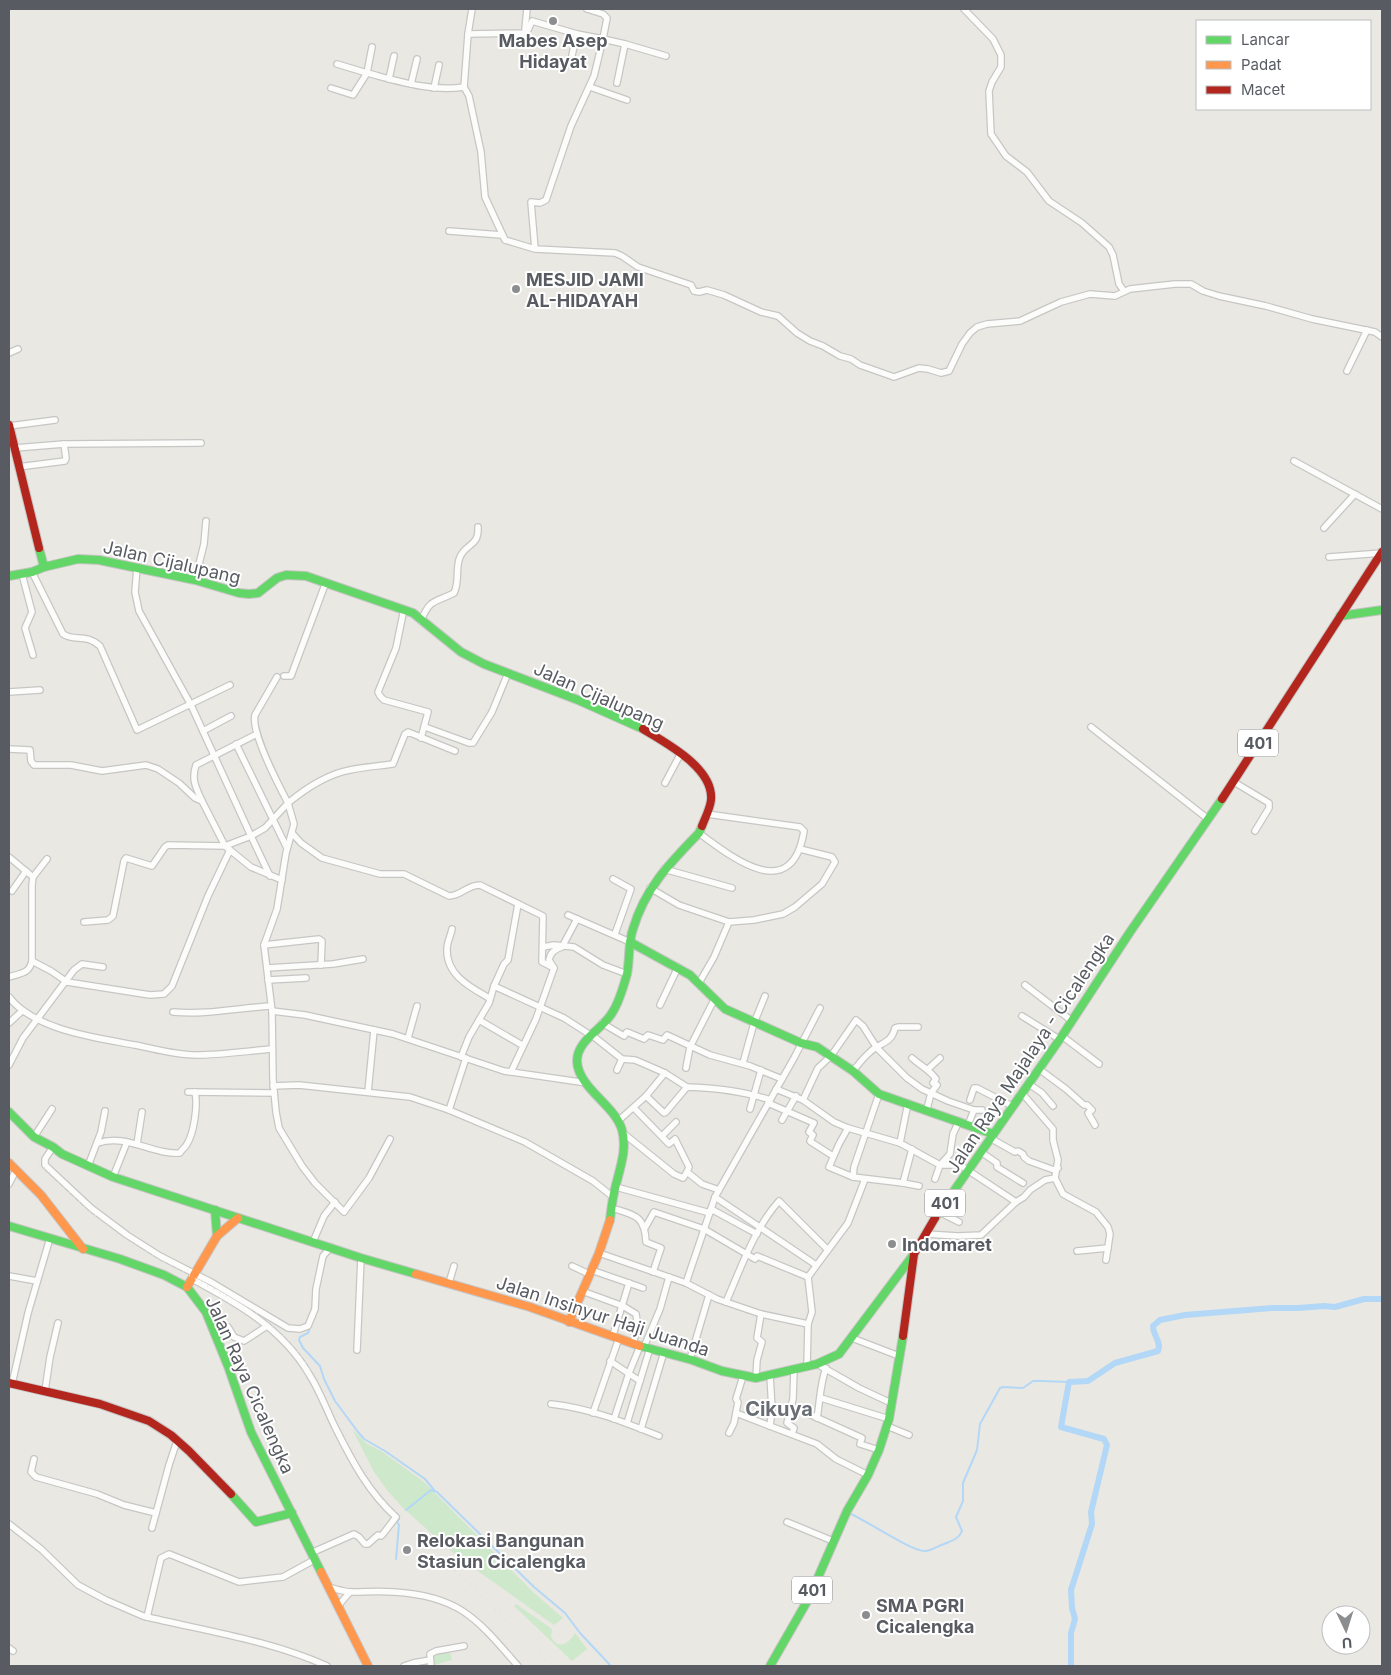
<svg xmlns="http://www.w3.org/2000/svg" width="1391" height="1675" viewBox="0 0 1391 1675" font-family="Inter,sans-serif">
<rect width="100%" height="100%" fill="#eae8e2"/>
<g fill="#cee8cb">
<polygon points="352,1429 367,1444 381,1451 424,1482 533,1592 563,1618 554,1625 458,1557 403,1508 387,1490 374,1472"/>
<path d="M516,1604L552,1629L551,1636C557,1651 569,1644 575,1633L587,1649L572,1661L514,1606Z"/>
<polygon points="449,1650 452,1660 434,1665 431,1656"/>
</g>
<g fill="none" stroke-linecap="round" stroke-linejoin="round">
<g stroke="#b3d7f6" stroke-width="2">
<polyline points="310,1327 308,1333 300,1337 299,1340 303,1348 320,1366 324,1379 335,1401 358,1432 364,1439 385,1451 425,1479 434,1490"/>
<polyline points="406,1510 431,1490 437,1492 534,1587 565,1613 580,1633 611,1666"/>
<path d="M851,1514C867,1521 911,1551 925,1551C931,1551 938,1546 944,1544C951,1541 959,1539 962,1531L956,1517L963,1501V1483L977,1450L980,1424L1000,1388L1003,1387L1023,1388L1033,1381H1041L1069,1382"/>
<polyline points="396,1559 399,1525 397,1522 399,1519"/>
</g>
<path stroke="#b3d7f6" stroke-width="6" d="M1071,1666V1633L1075,1619L1072,1608L1071,1590L1092,1524L1091,1512L1107,1445L1104,1439L1061,1427L1069,1382L1088,1381L1115,1363L1158,1351C1162,1342 1153,1336 1153,1326L1160,1320L1185,1315L1273,1308H1298L1324,1306L1335,1307L1364,1299H1382"/>
<defs>
<g id="street">
<polyline points="587,9 603,14 607,18 603,39 625,44 666,56"/>
<polyline points="964,9 993,39 1001,55 1001,67 992,82 989,91 991,134 1006,156 1027,172 1049,201 1082,223 1109,247 1113,255 1119,284 1124,291"/>
<polyline points="525,29 527,9"/>
<polyline points="468,34 472,9"/>
<path d="M372,47L367,73C398,81 431,92 464,87"/>
<polyline points="572,55 577,34"/>
<polyline points="389,79 394,56"/>
<polyline points="617,83 625,44"/>
<polyline points="411,84 417,59"/>
<polyline points="590,87 627,100"/>
<polyline points="331,88 353,95 367,73 337,64"/>
<polyline points="434,88 439,65"/>
<polyline points="449,231 502,235"/>
<polyline points="535,249 505,240 485,197 481,152 469,96 464,87 468,34 525,33 528,30 532,21 577,34 603,39 594,76 571,126 546,200 540,203 531,202 535,249 615,253 622,256 638,267 691,285 694,291 699,292 707,290 724,295 761,312 778,316 797,333 810,341 823,346 840,356 851,359 860,365 894,377 919,368 928,369 941,373 949,371 962,344 970,333 977,327 987,324 1020,321 1061,302 1090,294 1115,296 1130,289 1175,284 1191,284 1203,291 1219,296 1266,306 1312,319 1375,332 1382,337"/>
<polyline points="9,353 18,349"/>
<polyline points="1347,371 1367,330"/>
<polyline points="9,426 55,420"/>
<polyline points="15,448 64,444"/>
<polyline points="1294,461 1382,509"/>
<polyline points="18,467 65,461 66,458 64,444 201,443"/>
<polyline points="1324,528 1355,494"/>
<polyline points="1329,557 1382,553"/>
<path d="M32,572L63,634C74,642 86,633 100,646L137,730L230,685"/>
<polyline points="22,574 32,612 25,628 33,655"/>
<polyline points="195,580 204,544 206,521"/>
<polyline points="404,609 396,648 378,692 380,696 384,700 428,712 421,738"/>
<path d="M421,621C430,598 435,603 454,593C460,581 455,568 460,557C466,543 479,547 478,527"/>
<polyline points="284,676 291,676 326,582"/>
<polyline points="9,692 40,690"/>
<polyline points="425,727 469,743 473,743 492,712 508,673"/>
<polyline points="1091,727 1208,819"/>
<polyline points="203,731 231,716"/>
<polyline points="236,744 287,848"/>
<polyline points="9,749 30,750 31,761 34,765 71,765 102,771 146,765 158,769 179,783 195,798 202,801 225,846 251,867 282,880"/>
<polyline points="1234,782 1269,803 1269,808 1255,831"/>
<polyline points="665,783 681,753"/>
<path d="M202,801C196,788 191,779 196,765L257,734"/>
<path d="M292,833L301,843L322,858L380,874H404L449,896C461,896 467,885 480,885L543,916L542,962L554,968"/>
<path d="M699,833C735,860 792,904 804,831L800,827L707,814"/>
<polyline points="9,857 33,877"/>
<polyline points="664,869 732,888"/>
<path d="M270,876L251,836L265,828L288,803C279,786 251,732 255,715L277,677"/>
<polyline points="613,879 631,889 615,934"/>
<polyline points="650,888 679,905 729,922 754,920 783,914 795,907 822,884 835,862 832,857 800,849"/>
<polyline points="12,891 26,871"/>
<polyline points="568,915 630,942"/>
<polyline points="84,922 108,920 113,916 124,861 126,858 152,866 165,847 168,845 225,846 251,836 191,705 139,611 135,592 137,567"/>
<path d="M452,929C451,935 447,942 447,949C446,975 470,987 489,998"/>
<polyline points="264,945 319,939 322,941 321,965"/>
<polyline points="543,947 554,945 574,947 603,965 627,974"/>
<polyline points="32,961 51,971 67,982 150,995 164,994 172,986 208,896 230,850"/>
<polyline points="267,968 333,964 363,959"/>
<path d="M9,977C21,973 29,974 32,961V885L33,877L47,859"/>
<polyline points="268,980 306,978"/>
<polyline points="699,983 714,957 729,922"/>
<polyline points="1025,985 1072,1021"/>
<polyline points="494,986 564,1018 592,1036"/>
<path d="M9,997C34,1030 97,1038 135,1045C155,1049 175,1055 196,1055C220,1055 247,1051 272,1049"/>
<polyline points="660,1005 678,967"/>
<polyline points="272,1011 305,1015 393,1034 504,1071 587,1083"/>
<path d="M173,1012C206,1015 238,1008 271,1006"/>
<polyline points="1022,1016 1059,1039"/>
<polyline points="479,1020 522,1045"/>
<polyline points="9,1023 22,1011"/>
<polyline points="602,1023 624,1036 627,1032 644,1039 648,1035 663,1040 667,1035 710,1055 750,1066 782,1079"/>
<polyline points="593,1036 622,1059 635,1060 649,1066 665,1073 687,1087"/>
<polyline points="1062,1036 1099,1064"/>
<polyline points="408,1038 417,1006"/>
<polyline points="461,1057 469,1037 489,1003 494,986 504,964 508,960 518,904"/>
<path d="M912,1058C921,1066 930,1070 936,1079L933,1083L937,1085L931,1093L927,1109"/>
<polyline points="743,1063 754,1023 765,996"/>
<polyline points="9,1065 23,1038 74,970 82,964 103,967"/>
<polyline points="686,1068 690,1047 714,1000"/>
<polyline points="928,1069 940,1058"/>
<polyline points="1039,1069 1066,1089 1084,1105 1087,1105 1092,1110 1088,1113 1095,1125"/>
<polyline points="617,1070 622,1059"/>
<path d="M853,1071C858,1065 863,1058 869,1053C879,1042 891,1045 895,1028L898,1027H918"/>
<path d="M511,1072L536,1019L554,968L549,960C550,953 555,949 562,947L577,919"/>
<polyline points="1029,1084 1042,1093 1053,1106"/>
<polyline points="273,1086 299,1085 410,1097 449,1110 525,1142 593,1181 613,1197"/>
<polyline points="776,1089 803,1100 834,1122 848,1128 900,1143 940,1165 960,1165 1016,1202"/>
<polyline points="188,1092 274,1093"/>
<polyline points="368,1092 374,1030"/>
<polyline points="1022,1093 1053,1129 1053,1140 1058,1160 1055,1178 1063,1194 1096,1212 1108,1227 1110,1234 1106,1260"/>
<polyline points="646,1096 665,1073"/>
<polyline points="803,1100 818,1068 831,1056 856,1020 863,1026 877,1048 907,1078 922,1089 948,1101 974,1110 982,1110"/>
<polyline points="970,1100 974,1088 977,1088 1012,1106"/>
<polyline points="768,1103 814,1123 809,1132 813,1135 810,1141 811,1142 833,1156"/>
<polyline points="634,1108 669,1144 675,1139 689,1167 687,1172"/>
<polyline points="750,1109 761,1070"/>
<polyline points="449,1110 466,1058"/>
<polyline points="782,1120 796,1096"/>
<path d="M618,1121L646,1096L664,1113L666,1112L687,1087C715,1088 744,1091 770,1100"/>
<polyline points="968,1125 974,1110"/>
<polyline points="848,1128 839,1144 829,1167 853,1177 903,1183"/>
<polyline points="623,1133 674,1174 683,1178 687,1172 702,1184 719,1190"/>
<polyline points="662,1136 676,1122"/>
<polyline points="34,1137 52,1109"/>
<polyline points="990,1138 1015,1152 1018,1151 1023,1154 1024,1157 1029,1161 1054,1170 1058,1168"/>
<path d="M390,1139L369,1178L344,1212L315,1183L302,1166L279,1128L276,1112L273,1080L272,1011L264,945L277,909L286,853L294,824L288,803C305,789 328,774 350,770C364,767 378,766 393,764L405,734L408,732L455,751"/>
<path d="M98,1143C126,1133 152,1155 180,1153C182,1149 185,1148 187,1144C194,1133 198,1105 195,1092"/>
<polyline points="900,1143 908,1103"/>
<polyline points="137,1144 142,1112"/>
<polyline points="53,1147 45,1159 45,1165 91,1208 127,1235 160,1256 211,1282 288,1328 300,1329 308,1326 315,1309 316,1289 323,1256 331,1247"/>
<polyline points="912,1149 903,1183 919,1186"/>
<polyline points="981,1152 997,1163 997,1167 1023,1183"/>
<polyline points="88,1166 101,1132 105,1111"/>
<polyline points="113,1177 127,1142"/>
<polyline points="853,1177 854,1167 879,1094"/>
<polyline points="935,1179 940,1165 950,1154 953,1134 959,1121"/>
<polyline points="9,1184 16,1170"/>
<polyline points="616,1187 710,1213"/>
<polyline points="715,1197 816,1265"/>
<path d="M612,1208C634,1215 645,1215 646,1242L661,1248L653,1272"/>
<polyline points="711,1209 757,1234"/>
<polyline points="939,1212 959,1222"/>
<polyline points="645,1228 654,1212 704,1229 755,1259 757,1256 808,1277"/>
<polyline points="926,1234 958,1236 981,1235 1016,1202 1024,1197 1030,1190 1045,1180 1055,1178"/>
<polyline points="313,1242 324,1216 335,1202"/>
<polyline points="1077,1251 1108,1248"/>
<polyline points="599,1253 686,1283 717,1299 761,1314 808,1324"/>
<polyline points="572,1266 589,1274"/>
<polyline points="591,1270 643,1288"/>
<polyline points="9,1276 37,1281"/>
<path d="M192,1279C237,1303 282,1328 309,1374C320,1391 327,1411 336,1429C352,1461 369,1493 396,1517L383,1534L381,1536L378,1535L368,1544H365L359,1537L354,1534L311,1553"/>
<polyline points="449,1283 454,1266"/>
<polyline points="686,1283 715,1197 794,1058 820,1008"/>
<polyline points="582,1291 623,1306 636,1314 638,1328 633,1343"/>
<path d="M726,1302C741,1268 754,1229 779,1201L828,1250"/>
<polyline points="214,1333 223,1328 228,1327 234,1337 244,1341 267,1326"/>
<polyline points="613,1335 629,1283"/>
<polyline points="852,1338 899,1356"/>
<polyline points="644,1347 660,1309 669,1277"/>
<polyline points="357,1350 361,1258"/>
<polyline points="690,1359 709,1295"/>
<polyline points="610,1361 640,1381"/>
<polyline points="817,1364 859,1388 891,1403"/>
<polyline points="807,1367 808,1324 812,1312 808,1277 848,1223 865,1179"/>
<polyline points="756,1378 757,1360 762,1342 757,1338 761,1314"/>
<polyline points="12,1384 28,1313 50,1238"/>
<polyline points="45,1391 50,1357 58,1323"/>
<polyline points="821,1398 889,1419"/>
<path d="M551,1404C589,1408 624,1422 659,1436"/>
<polyline points="593,1413 619,1338"/>
<polyline points="736,1413 817,1444 836,1459 868,1475"/>
<polyline points="809,1414 862,1438 860,1444 879,1450"/>
<path d="M817,1418C820,1401 820,1384 826,1368"/>
<polyline points="614,1419 629,1373 640,1346"/>
<polyline points="627,1423 650,1348"/>
<polyline points="770,1426 772,1410 770,1375"/>
<polyline points="887,1426 909,1435"/>
<polyline points="641,1429 664,1352"/>
<polyline points="729,1433 734,1423 738,1402 736,1399 743,1376"/>
<polyline points="792,1434 794,1428 787,1423 793,1399 794,1370"/>
<polyline points="34,1459 31,1472 36,1477 97,1494 124,1505 156,1513"/>
<polyline points="787,1522 833,1541"/>
<path d="M9,1524L41,1549L78,1585L106,1600L143,1616C205,1631 269,1640 327,1666"/>
<polyline points="152,1528 169,1465 177,1441"/>
<path d="M328,1587C336,1589 344,1592 351,1592C365,1592 379,1591 394,1592C460,1596 477,1619 518,1666"/>
<polyline points="338,1606 350,1592"/>
<polyline points="147,1617 161,1558 169,1554 239,1582 283,1577 314,1560"/>
<polyline points="9,1648 13,1651"/>
<polyline points="404,1666 413,1663 430,1660"/>
<polyline points="431,1666 430,1654 436,1651 464,1646"/>
</g>
<g id="fast">
<polyline points="39,548 44,567 78,559 99,560 195,580 239,593 249,594 258,593 277,578 286,575 306,576 413,613 461,652 484,664 578,700 643,729"/>
<polyline points="9,576 32,572 44,567"/>
<polyline points="1340,616 1382,610"/>
<polyline points="630,942 690,975 725,1009 801,1043 817,1047 853,1071 879,1094 993,1134"/>
<polyline points="9,1112 34,1137 53,1147 62,1154 113,1177 361,1258 416,1274"/>
<polyline points="215,1210 217,1236"/>
<polyline points="935,1218 1062,1036 1130,932 1222,799"/>
<path d="M610,1220C611,1211 612,1202 614,1193C618,1173 628,1151 622,1130C615,1105 578,1088 577,1061C577,1040 603,1029 612,1013C618,1004 624,985 627,974C630,959 628,943 633,929C645,888 670,863 699,833L702,826"/>
<polyline points="9,1226 120,1259 164,1275 187,1287 206,1312 228,1366 251,1432 321,1572"/>
<polyline points="640,1346 692,1360 722,1371 756,1378 817,1364 839,1354 914,1254"/>
<polyline points="231,1494 256,1522 292,1513"/>
<polyline points="770,1666 809,1598 847,1511 868,1475 879,1450 889,1419 903,1336"/>
</g>
<g id="slow">
<polyline points="9,1163 41,1195 83,1249"/>
<polyline points="416,1274 530,1307 640,1346"/>
<polyline points="187,1287 217,1236 238,1218"/>
<polyline points="569,1322 599,1253 610,1220"/>
<polyline points="321,1572 368,1666"/>
</g>
<g id="jam">
<polyline points="9,425 39,548"/>
<path d="M643,729C666,743 714,768 711,800C710,809 705,818 702,826"/>
<polyline points="1222,799 1382,552"/>
<polyline points="903,1336 914,1254 935,1218"/>
<polyline points="9,1383 100,1404 149,1421 171,1435 189,1451 231,1494"/>
</g>
</defs>
<use href="#street" stroke="#c6c6c5" stroke-width="8"/>
<use href="#fast" stroke="#c6c5c5" stroke-width="10"/>
<use href="#slow" stroke="#c6c5c5" stroke-width="10"/>
<use href="#jam" stroke="#c6c5c5" stroke-width="10"/>
<use href="#street" stroke="#fcfcfb" stroke-width="5.5"/>
<use href="#fast" stroke="#63d668" stroke-width="8"/>
<use href="#slow" stroke="#ff974d" stroke-width="8"/>
<use href="#jam" stroke="#b3261e" stroke-width="8"/>
<polyline stroke="#e2e2e1" stroke-width="2" stroke-dasharray="1 6" stroke-linecap="butt" points="9,1133 76,1199 114,1232 135,1246 249,1308 281,1333 298,1351 321,1383 358,1460 387,1502 551,1666"/>
</g>
<g fill="#8b8d8f" stroke="#fff" stroke-width="2">
<circle cx="553" cy="21" r="5"/>
<circle cx="516" cy="289" r="5"/>
<circle cx="892" cy="1244" r="5"/>
<circle cx="407" cy="1550" r="5"/>
<circle cx="866" cy="1615" r="5"/>
</g>
<g text-anchor="middle" dominant-baseline="central" stroke-width="4" stroke-linejoin="round" paint-order="stroke">
<g fill="#fff" stroke="#8a8d91" stroke-width="1">
<rect x="1238" y="729.5" width="40" height="27" rx="4"/>
<rect x="925" y="1189.5" width="40" height="27" rx="4"/>
<rect x="792" y="1576.5" width="40" height="27" rx="4"/>
</g>
<g font-size="16" font-weight="bold" fill="#585c62">
<text x="1258" y="743">401</text>
<text x="945" y="1203">401</text>
<text x="812" y="1590">401</text>
</g>
<g font-size="18" font-weight="bold" fill="#585c62" stroke="#fff" text-anchor="start">
<text x="553" y="40" text-anchor="middle">Mabes Asep<tspan x="553" dy="21">Hidayat</tspan></text>
<text x="526" y="279">MESJID JAMI<tspan x="526" dy="21">AL-HIDAYAH</tspan></text>
<text x="902" y="1244">Indomaret</text>
<text x="417" y="1540">Relokasi Bangunan<tspan x="417" dy="21">Stasiun Cicalengka</tspan></text>
<text x="876" y="1605">SMA PGRI<tspan x="876" dy="21">Cicalengka</tspan></text>
</g>
<g font-size="18" fill="#585c62" stroke="#fff">
<text transform="translate(172 562) rotate(13)">Jalan Cijalupang</text>
<text transform="translate(599 696) rotate(24)">Jalan Cijalupang</text>
<text transform="translate(1030 1053) rotate(-56)">Jalan Raya Majalaya - Cicalengka</text>
<text transform="translate(603 1316) rotate(18)">Jalan Insinyur Haji Juanda</text>
<text transform="translate(250 1385) rotate(66)">Jalan Raya Cicalengka</text>
</g>
<g font-size="20" font-weight="bold" fill="#686e74" stroke="#fff">
<text x="779" y="1409">Cikuya</text>
</g>
</g>
<rect width="1391" height="1675" fill="none" stroke="#585c62" stroke-width="20"/>
<rect x="1196" y="20" width="175" height="90" fill="#ffffff" stroke="#bcbec0"/>
<rect x="1206" y="36" width="25" height="8" fill="#63d668" stroke="#bcbec0"/>
<text x="1241" y="45" font-size="15" fill="#585c62">Lancar</text>
<rect x="1206" y="61" width="25" height="8" fill="#ff974d" stroke="#bcbec0"/>
<text x="1241" y="70" font-size="15" fill="#585c62">Padat</text>
<rect x="1206" y="86" width="25" height="8" fill="#b3261e" stroke="#bcbec0"/>
<text x="1241" y="95" font-size="15" fill="#585c62">Macet</text>
<g transform="translate(1346 1630) rotate(176)"><circle r="24" fill="#ffffff" stroke="#bcbec0"/>
<path d="M0-4L9 19L0 12L-9 19Z" fill="#8b8d8f"/>
<text y="-8" font-size="14" font-weight="bold" text-anchor="middle" fill="#585c62">U</text>
</g>
</svg>
